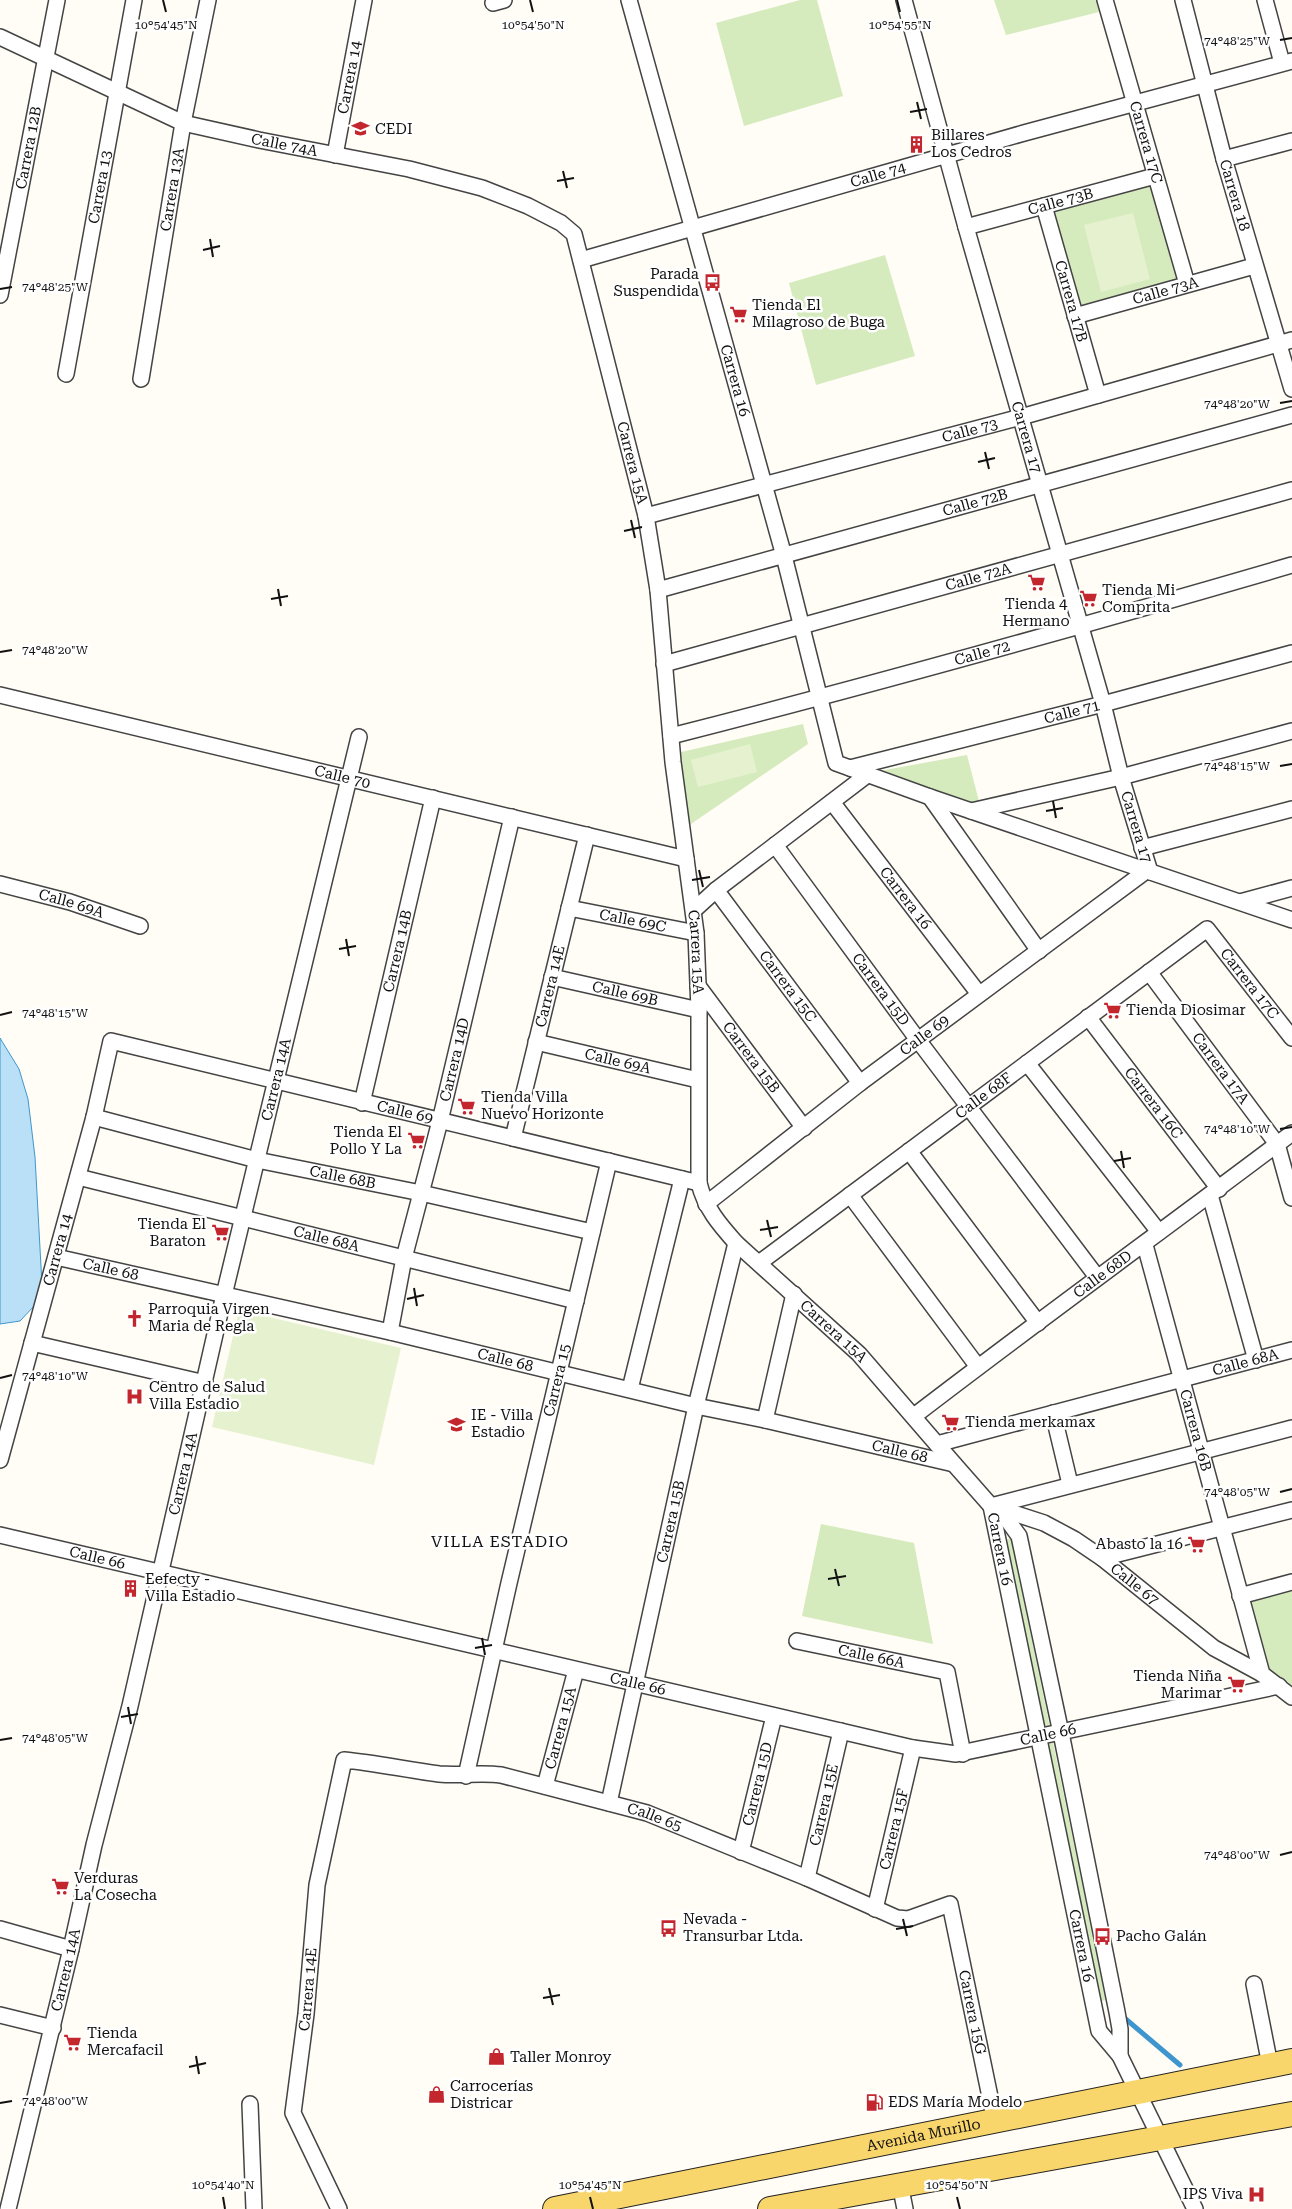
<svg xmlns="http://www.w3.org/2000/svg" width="1292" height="2209" viewBox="0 0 1292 2209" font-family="'Roboto Serif',serif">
<rect width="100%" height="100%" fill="#fffdf5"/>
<g fill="#d5ebbd">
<polygon points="800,0 817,0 843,96 744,126 716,23"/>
<polygon points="994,0 1096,0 1099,12 1006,35"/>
<polygon points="1152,183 1180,282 1080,310 1052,211"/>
<polygon points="885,255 915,356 816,385 789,283"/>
<polygon points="803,724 808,744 688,826 677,753"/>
<polygon points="967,755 980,805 941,798 874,772"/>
<polygon points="821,1524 914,1543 933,1644 802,1616"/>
<polygon points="1011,1538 1106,2000 1101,2001 1004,1540"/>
<polygon points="1292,1582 1292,1689 1266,1670 1247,1596"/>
</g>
<g fill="#e6f2cf">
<polygon points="1133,213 1150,279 1101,292 1084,225"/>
<polygon points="750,744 757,772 698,787 691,760"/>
<polygon points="239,1310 401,1348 374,1465 212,1427"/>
</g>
<polygon fill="#b9e0f7" stroke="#3f96cf" points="0,1038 19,1069 28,1099 35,1157 42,1285 35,1305 20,1321 0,1324"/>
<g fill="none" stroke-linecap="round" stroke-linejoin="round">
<polyline stroke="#3f96cf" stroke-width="5" points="1121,2015 1180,2065"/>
<defs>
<g id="street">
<path id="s1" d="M629,0L784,556L836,763L930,797L1292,920"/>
<path id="s2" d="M904,0L966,227L1103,704L1121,777L1150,872"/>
<path id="s3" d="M1105,0L1187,284"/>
<path id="s4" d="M1183,0L1224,159L1292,389"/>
<polyline points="1265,0 1282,63"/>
<polyline points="493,3 504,0"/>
<path id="s5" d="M0,37L183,123L259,140L409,169L482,188L528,206L561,223L574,234L646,516L658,590L673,762L696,933L699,1010V1183C705,1208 720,1225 736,1243L859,1354L954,1464L991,1506L1006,1518L1019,1536L1061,1733L1117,2012L1120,2029V2056"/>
<path id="s6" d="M335,155L364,0"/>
<polyline points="1224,159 1292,141"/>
<path id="s7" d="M1044,206L1098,395"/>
<path id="s8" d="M966,227L1155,176"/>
<path id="s9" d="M581,260L1024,133L1292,61"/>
<path id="s10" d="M0,295L57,0"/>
<path id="s11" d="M1075,316L1254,266"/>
<path id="s12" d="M66,374L134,0"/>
<path id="s13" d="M141,379L183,123L208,0"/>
<path id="s14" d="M646,516L1021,417L1292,340"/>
<path id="s15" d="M658,590L1292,415"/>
<path id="s16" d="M664,664L1292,490"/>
<path id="s17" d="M0,695L686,859"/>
<path id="s18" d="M671,736C879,683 1086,625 1292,565"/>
<path id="s19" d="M850,768L1103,704L1292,653"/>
<polyline points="930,797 1039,951"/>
<path id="s20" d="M832,802L979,994"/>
<polyline points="971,811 1121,777 1292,731"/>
<path id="s21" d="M775,845L918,1040L1097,1277"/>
<polyline points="1142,848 1292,809"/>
<path id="s22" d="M0,884L70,902L140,926"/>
<path id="s23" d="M716,890L860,1083"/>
<polyline points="1240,902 1292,888"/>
<path id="s24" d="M569,908L696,933"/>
<polyline points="694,910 716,890 867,775"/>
<path id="s25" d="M1149,972L1277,1144L1292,1198"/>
<path id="s26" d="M552,977L699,1010"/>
<path id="s27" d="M698,986L804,1128"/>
<path id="s28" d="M1088,1017L1219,1189"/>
<path id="s29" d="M536,1042L698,1080"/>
<polyline points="1027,1063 1159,1232"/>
<path id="s30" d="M362,1103L433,798"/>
<path id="s31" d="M94,1117L257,1160L421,1193L592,1232"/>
<path id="s32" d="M513,1138L587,835"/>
<polyline points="909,1151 1038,1323"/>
<path id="s33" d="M78,1177L576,1301"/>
<polyline points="850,1195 978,1367"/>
<polyline points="1210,1195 1256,1360"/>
<path id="s34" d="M706,1204L860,1083L1146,871"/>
<path id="s35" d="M1145,1245L1262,1674L1292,1697"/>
<path id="s36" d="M56,1257L390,1332L696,1406L765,1420L954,1464"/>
<path id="s37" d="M759,1263L1207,929L1292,1038"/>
<path id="s38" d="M390,1332L404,1258L440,1121L512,817"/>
<polyline points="32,1343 205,1383"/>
<polyline points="630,1389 682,1179"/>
<polyline points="1053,1413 1070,1484"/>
<path id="s39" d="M914,1416C1039,1320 1166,1228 1292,1133"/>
<polyline points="765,1420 794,1294"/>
<path id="s40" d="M937,1444L1292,1350"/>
<path id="s41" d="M0,1460L94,1117L111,1041L699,1183"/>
<path id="s42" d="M991,1506L1099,2031L1120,2056L1195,2209"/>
<polyline points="991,1506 1292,1428"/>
<path id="s43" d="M998,1508L1044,1523L1074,1539L1102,1558L1214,1648L1262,1674"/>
<path id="s44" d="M0,1535L913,1748L956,1754L1279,1686"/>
<polyline points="1102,1558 1292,1510"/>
<polyline points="1240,1596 1292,1582"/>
<path id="s45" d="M797,1641L947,1672L963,1754"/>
<path id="s46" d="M466,1776L509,1583L609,1161"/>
<path id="s47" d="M545,1786L576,1670"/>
<path id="s48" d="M609,1803L696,1406L736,1243"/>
<path id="s49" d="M741,1852L774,1716"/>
<path id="s50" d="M807,1878L841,1731"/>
<path id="s51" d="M875,1909L913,1748"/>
<polyline points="0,1929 71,1949"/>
<polyline points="1254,1984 1270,2065"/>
<polyline points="0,2015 53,2028"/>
<polyline points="250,2104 254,2209"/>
<polyline points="900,2184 905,2209"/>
<path id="s52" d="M8,2209L71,1949L94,1845L130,1706L224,1295L359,737"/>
<path id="s53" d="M339,2209L293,2113L306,2014L317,1885L344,1760C376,1763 407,1770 439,1774C461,1776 481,1772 501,1775L647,1813L807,1878L897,1918L908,1919L950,1904L995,2121"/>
</g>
<g id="primary">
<path id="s54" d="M555,2209L1292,2061"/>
<polyline points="770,2209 1292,2114"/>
</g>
</defs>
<use href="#street" stroke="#444" stroke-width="18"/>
<use href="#primary" stroke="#222" stroke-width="26"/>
<use href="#street" stroke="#fff" stroke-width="15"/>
<use href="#primary" stroke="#f9d66b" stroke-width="24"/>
</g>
<path fill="none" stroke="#111" stroke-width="2" d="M163,0L166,12M530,0L533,12M897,0L900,12M1280,40L1292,38M917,102L921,119M910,112L927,109M563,171L567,188M557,181L574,178M210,239L213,257M203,250L220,246M0,289L12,287M1280,403L1292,401M985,452L989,469M978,462L995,458M631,520L635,538M624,531L642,527M278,589L281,606M271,599L288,596M0,652L12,650M1280,766L1292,764M1053,801L1056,818M1046,811L1063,808M699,870L703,887M692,880L710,877M346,939L349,956M339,949L356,946M0,1015L12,1012M1280,1129L1292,1127M1121,1151L1124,1168M1114,1161L1131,1158M767,1220L771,1237M760,1230L778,1227M414,1288L417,1306M407,1299L424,1295M0,1378L12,1375M1280,1492L1292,1489M835,1569L839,1586M828,1579L846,1576M482,1638L485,1655M475,1648L492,1645M128,1707L131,1724M121,1717L138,1714M0,1740L12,1738M1280,1855L1292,1852M903,1919L907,1936M896,1929L913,1926M549,1988L553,2005M543,1998L560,1995M196,2056L199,2074M189,2067L206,2063M0,2103L12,2101M223,2197L225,2209M590,2197L593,2209M957,2197L960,2209"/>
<defs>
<symbol id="school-bare" viewBox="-9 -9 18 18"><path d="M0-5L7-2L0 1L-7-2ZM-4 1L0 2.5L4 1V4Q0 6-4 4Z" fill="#c4262e" stroke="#fff" stroke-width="2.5" paint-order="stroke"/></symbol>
<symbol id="building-bare" viewBox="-9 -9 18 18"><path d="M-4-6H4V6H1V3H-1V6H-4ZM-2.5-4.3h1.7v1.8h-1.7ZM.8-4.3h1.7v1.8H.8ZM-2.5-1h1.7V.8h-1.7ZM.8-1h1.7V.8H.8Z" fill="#c4262e" stroke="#fff" stroke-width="2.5" paint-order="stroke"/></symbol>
<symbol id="bus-bare" viewBox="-9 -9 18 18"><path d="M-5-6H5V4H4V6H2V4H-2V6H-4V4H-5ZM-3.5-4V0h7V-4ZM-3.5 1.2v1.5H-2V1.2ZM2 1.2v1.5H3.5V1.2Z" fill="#c4262e" stroke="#fff" stroke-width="2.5" paint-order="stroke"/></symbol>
<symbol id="supermarket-bare" viewBox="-9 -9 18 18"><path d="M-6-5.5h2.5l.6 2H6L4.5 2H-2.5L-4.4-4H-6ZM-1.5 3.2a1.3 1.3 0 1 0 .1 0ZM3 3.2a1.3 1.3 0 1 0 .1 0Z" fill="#c4262e" stroke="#fff" stroke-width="2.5" paint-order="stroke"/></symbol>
<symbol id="church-bare" viewBox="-9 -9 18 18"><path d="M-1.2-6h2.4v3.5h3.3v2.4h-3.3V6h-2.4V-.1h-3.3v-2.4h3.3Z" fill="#c4262e" stroke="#fff" stroke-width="2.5" paint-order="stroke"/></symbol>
<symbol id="hospital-bare" viewBox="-9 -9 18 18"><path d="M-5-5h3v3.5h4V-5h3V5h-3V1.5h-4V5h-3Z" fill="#c4262e" stroke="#fff" stroke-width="2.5" paint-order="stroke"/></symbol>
<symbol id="shop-bare" viewBox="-9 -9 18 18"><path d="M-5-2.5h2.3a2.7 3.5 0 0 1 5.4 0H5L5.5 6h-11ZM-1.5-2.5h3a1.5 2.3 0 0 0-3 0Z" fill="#c4262e" stroke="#fff" stroke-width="2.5" paint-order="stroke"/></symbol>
<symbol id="fuel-bare" viewBox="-9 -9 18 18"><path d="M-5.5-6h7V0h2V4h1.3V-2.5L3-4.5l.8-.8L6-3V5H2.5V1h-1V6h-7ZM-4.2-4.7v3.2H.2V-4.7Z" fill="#c4262e" stroke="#fff" stroke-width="2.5" paint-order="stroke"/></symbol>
</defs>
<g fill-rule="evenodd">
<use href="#school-bare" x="348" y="116" width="25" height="25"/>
<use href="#building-bare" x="904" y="132" width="25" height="25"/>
<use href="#bus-bare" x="700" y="270" width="25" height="25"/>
<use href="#supermarket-bare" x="726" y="302" width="25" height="25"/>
<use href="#supermarket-bare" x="1024" y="570" width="25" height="25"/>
<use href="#supermarket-bare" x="1076" y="586" width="25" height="25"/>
<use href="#supermarket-bare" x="1100" y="998" width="25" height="25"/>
<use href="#supermarket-bare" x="454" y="1094" width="25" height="25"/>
<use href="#supermarket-bare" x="404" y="1128" width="25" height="25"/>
<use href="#supermarket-bare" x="208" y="1220" width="25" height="25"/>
<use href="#church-bare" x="122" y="1306" width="25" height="25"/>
<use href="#hospital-bare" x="122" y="1384" width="25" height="25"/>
<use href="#supermarket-bare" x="938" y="1410" width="25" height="25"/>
<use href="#school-bare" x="444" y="1412" width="25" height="25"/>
<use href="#supermarket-bare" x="1184" y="1532" width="25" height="25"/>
<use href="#building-bare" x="118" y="1576" width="25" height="25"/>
<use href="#supermarket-bare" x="1224" y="1672" width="25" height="25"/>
<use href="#supermarket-bare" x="48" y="1874" width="25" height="25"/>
<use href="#bus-bare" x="656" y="1916" width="25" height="25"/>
<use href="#bus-bare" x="1090" y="1924" width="25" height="25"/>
<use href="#supermarket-bare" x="60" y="2030" width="25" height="25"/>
<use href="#shop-bare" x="484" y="2044" width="25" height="25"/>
<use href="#shop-bare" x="424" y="2082" width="25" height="25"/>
<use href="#fuel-bare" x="862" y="2090" width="25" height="25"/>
<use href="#hospital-bare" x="1244" y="2182" width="25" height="25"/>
</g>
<g text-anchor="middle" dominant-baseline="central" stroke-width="5" stroke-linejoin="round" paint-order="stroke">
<g font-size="15" fill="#111" stroke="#fff">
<text stroke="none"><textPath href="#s6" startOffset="79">Carrera 14</textPath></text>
<text stroke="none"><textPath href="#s3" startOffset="148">Carrera 17C</textPath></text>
<text stroke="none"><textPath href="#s5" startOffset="306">Calle 74A</textPath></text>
<text stroke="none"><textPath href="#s10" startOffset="150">Carrera 12B</textPath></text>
<text stroke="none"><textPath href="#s9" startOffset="309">Calle 74</textPath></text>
<text stroke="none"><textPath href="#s12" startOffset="190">Carrera 13</textPath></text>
<text stroke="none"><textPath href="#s13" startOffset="192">Carrera 13A</textPath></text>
<text stroke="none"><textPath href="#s4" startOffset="202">Carrera 18</textPath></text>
<text stroke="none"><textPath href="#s8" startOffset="98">Calle 73B</textPath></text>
<text stroke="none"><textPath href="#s11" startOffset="94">Calle 73A</textPath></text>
<text stroke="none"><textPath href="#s7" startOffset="99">Carrera 17B</textPath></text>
<text stroke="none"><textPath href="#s1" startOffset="395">Carrera 16</textPath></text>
<text stroke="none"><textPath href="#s14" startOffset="335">Calle 73</textPath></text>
<text stroke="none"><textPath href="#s2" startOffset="454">Carrera 17</textPath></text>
<text stroke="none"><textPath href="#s5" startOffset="848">Carrera 15A</textPath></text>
<text stroke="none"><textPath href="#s15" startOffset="329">Calle 72B</textPath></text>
<text stroke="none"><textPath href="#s16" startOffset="326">Calle 72A</textPath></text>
<text stroke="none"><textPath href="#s18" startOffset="322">Calle 72</textPath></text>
<text stroke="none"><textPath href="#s19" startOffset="229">Calle 71</textPath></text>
<text stroke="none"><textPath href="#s17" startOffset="352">Calle 70</textPath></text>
<text stroke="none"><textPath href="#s2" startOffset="859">Carrera 17</textPath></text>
<text stroke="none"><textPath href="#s20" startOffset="121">Carrera 16</textPath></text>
<text stroke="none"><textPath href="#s22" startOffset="74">Calle 69A</textPath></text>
<text stroke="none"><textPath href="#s24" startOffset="65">Calle 69C</textPath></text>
<text stroke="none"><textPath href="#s30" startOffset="156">Carrera 14B</textPath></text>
<text stroke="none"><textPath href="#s5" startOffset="1342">Carrera 15A</textPath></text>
<text stroke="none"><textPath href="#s37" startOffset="628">Carrera 17C</textPath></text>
<text stroke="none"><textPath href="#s32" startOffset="156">Carrera 14E</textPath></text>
<text stroke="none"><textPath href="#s23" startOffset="120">Carrera 15C</textPath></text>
<text stroke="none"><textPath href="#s21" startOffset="179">Carrera 15D</textPath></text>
<text stroke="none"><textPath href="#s26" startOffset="75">Calle 69B</textPath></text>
<text stroke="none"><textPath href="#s34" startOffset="276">Calle 69</textPath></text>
<text stroke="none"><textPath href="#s27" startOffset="89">Carrera 15B</textPath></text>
<text stroke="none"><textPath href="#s38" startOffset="280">Carrera 14D</textPath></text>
<text stroke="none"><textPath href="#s29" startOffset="84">Calle 69A</textPath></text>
<text stroke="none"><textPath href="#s25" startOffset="120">Carrera 17A</textPath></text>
<text stroke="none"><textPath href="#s52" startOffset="1161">Carrera 14A</textPath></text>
<text stroke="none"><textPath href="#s37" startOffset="280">Calle 68F</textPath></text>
<text stroke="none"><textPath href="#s28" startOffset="108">Carrera 16C</textPath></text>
<text stroke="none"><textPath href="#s41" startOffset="736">Calle 69</textPath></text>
<text stroke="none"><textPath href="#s31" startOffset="256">Calle 68B</textPath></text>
<text stroke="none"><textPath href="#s33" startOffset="256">Calle 68A</textPath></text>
<text stroke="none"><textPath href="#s41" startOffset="218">Carrera 14</textPath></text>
<text stroke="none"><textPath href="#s36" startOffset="56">Calle 68</textPath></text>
<text stroke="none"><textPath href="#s39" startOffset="236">Calle 68D</textPath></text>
<text stroke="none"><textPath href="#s5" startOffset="1776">Carrera 15A</textPath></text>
<text stroke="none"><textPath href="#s36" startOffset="461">Calle 68</textPath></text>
<text stroke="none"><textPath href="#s40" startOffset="319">Calle 68A</textPath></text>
<text stroke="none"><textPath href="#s46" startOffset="406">Carrera 15</textPath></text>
<text stroke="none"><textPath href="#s35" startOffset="192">Carrera 16B</textPath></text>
<text stroke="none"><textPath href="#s36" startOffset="866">Calle 68</textPath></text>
<text stroke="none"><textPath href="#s52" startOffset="756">Carrera 14A</textPath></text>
<text stroke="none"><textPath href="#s48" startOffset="288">Carrera 15B</textPath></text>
<text stroke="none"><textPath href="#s42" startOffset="44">Carrera 16</textPath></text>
<text stroke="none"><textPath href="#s44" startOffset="100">Calle 66</textPath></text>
<text stroke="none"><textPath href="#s43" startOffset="158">Calle 67</textPath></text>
<text stroke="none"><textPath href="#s45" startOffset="76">Calle 66A</textPath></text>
<text stroke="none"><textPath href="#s44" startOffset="655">Calle 66</textPath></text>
<text stroke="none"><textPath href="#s47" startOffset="60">Carrera 15A</textPath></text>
<text stroke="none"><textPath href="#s44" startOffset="1075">Calle 66</textPath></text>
<text stroke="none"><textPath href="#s49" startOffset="70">Carrera 15D</textPath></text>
<text stroke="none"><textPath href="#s50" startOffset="75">Carrera 15E</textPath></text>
<text stroke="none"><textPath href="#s53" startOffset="781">Calle 65</textPath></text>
<text stroke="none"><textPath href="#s51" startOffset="82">Carrera 15F</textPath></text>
<text stroke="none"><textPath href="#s42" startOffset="449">Carrera 16</textPath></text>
<text stroke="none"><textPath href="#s52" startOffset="246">Carrera 14A</textPath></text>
<text stroke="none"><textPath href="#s53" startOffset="231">Carrera 14E</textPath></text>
<text stroke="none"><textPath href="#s53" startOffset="1210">Carrera 15G</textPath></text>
<text stroke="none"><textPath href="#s54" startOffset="376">Avenida Murillo</textPath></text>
</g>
<g font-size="15" fill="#111" stroke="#fff" text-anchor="start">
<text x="375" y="129">CEDI</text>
<text x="931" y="135">Billares<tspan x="931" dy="17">Los Cedros</tspan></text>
<text x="699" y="274" text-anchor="end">Parada<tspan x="699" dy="17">Suspendida</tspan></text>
<text x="752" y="305">Tienda El<tspan x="752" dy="17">Milagroso de Buga</tspan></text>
<text x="1102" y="590">Tienda Mi<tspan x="1102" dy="17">Comprita</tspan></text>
<text x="1036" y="604" text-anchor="middle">Tienda 4<tspan x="1036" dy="17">Hermano</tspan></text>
<text x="1126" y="1010">Tienda Diosimar</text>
<text x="481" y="1097">Tienda Villa<tspan x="481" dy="17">Nuevo Horizonte</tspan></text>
<text x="402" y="1132" text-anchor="end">Tienda El<tspan x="402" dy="17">Pollo Y La</tspan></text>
<text x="206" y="1224" text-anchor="end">Tienda El<tspan x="206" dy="17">Baraton</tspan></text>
<text x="148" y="1309">Parroquia Virgen<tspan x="148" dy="17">Maria de Regla</tspan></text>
<text x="149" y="1387">Centro de Salud<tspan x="149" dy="17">Villa Estadio</tspan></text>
<text x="471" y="1415">IE - Villa<tspan x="471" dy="17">Estadio</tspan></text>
<text x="965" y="1422">Tienda merkamax</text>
<text x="1183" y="1544" text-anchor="end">Abasto la 16</text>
<text x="145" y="1579">Eefecty -<tspan x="145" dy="17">Villa Estadio</tspan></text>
<text x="1222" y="1676" text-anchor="end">Tienda Niña<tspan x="1222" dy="17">Marimar</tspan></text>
<text x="74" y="1878">Verduras<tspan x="74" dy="17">La Cosecha</tspan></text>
<text x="683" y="1919">Nevada -<tspan x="683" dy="17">Transurbar Ltda.</tspan></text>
<text x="1116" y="1936">Pacho Galán</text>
<text x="87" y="2033">Tienda<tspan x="87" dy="17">Mercafacil</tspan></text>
<text x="510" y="2057">Taller Monroy</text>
<text x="450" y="2086">Carrocerías<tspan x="450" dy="17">Districar</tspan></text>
<text x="888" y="2102">EDS María Modelo</text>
<text x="1243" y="2194" text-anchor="end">IPS Viva</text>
</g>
<g font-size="16" letter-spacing="1" fill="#111" stroke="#fff">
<text x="500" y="1541">VILLA ESTADIO</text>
</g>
</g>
<g font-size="12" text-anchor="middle" fill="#111" stroke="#fff" stroke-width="5" stroke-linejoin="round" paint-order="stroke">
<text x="166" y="29">10°54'45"N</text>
<text x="533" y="29">10°54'50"N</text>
<text x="900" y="29">10°54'55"N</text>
<text x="1237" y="45">74°48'25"W</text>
<text x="55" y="291">74°48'25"W</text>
<text x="1237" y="408">74°48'20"W</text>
<text x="55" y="654">74°48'20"W</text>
<text x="1237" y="770">74°48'15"W</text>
<text x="55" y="1017">74°48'15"W</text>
<text x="1237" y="1133">74°48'10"W</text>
<text x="55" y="1380">74°48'10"W</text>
<text x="1237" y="1496">74°48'05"W</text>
<text x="55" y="1742">74°48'05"W</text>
<text x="1237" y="1859">74°48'00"W</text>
<text x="55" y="2105">74°48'00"W</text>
<text x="223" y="2189">10°54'40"N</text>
<text x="590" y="2189">10°54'45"N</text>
<text x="957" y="2189">10°54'50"N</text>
</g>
</svg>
